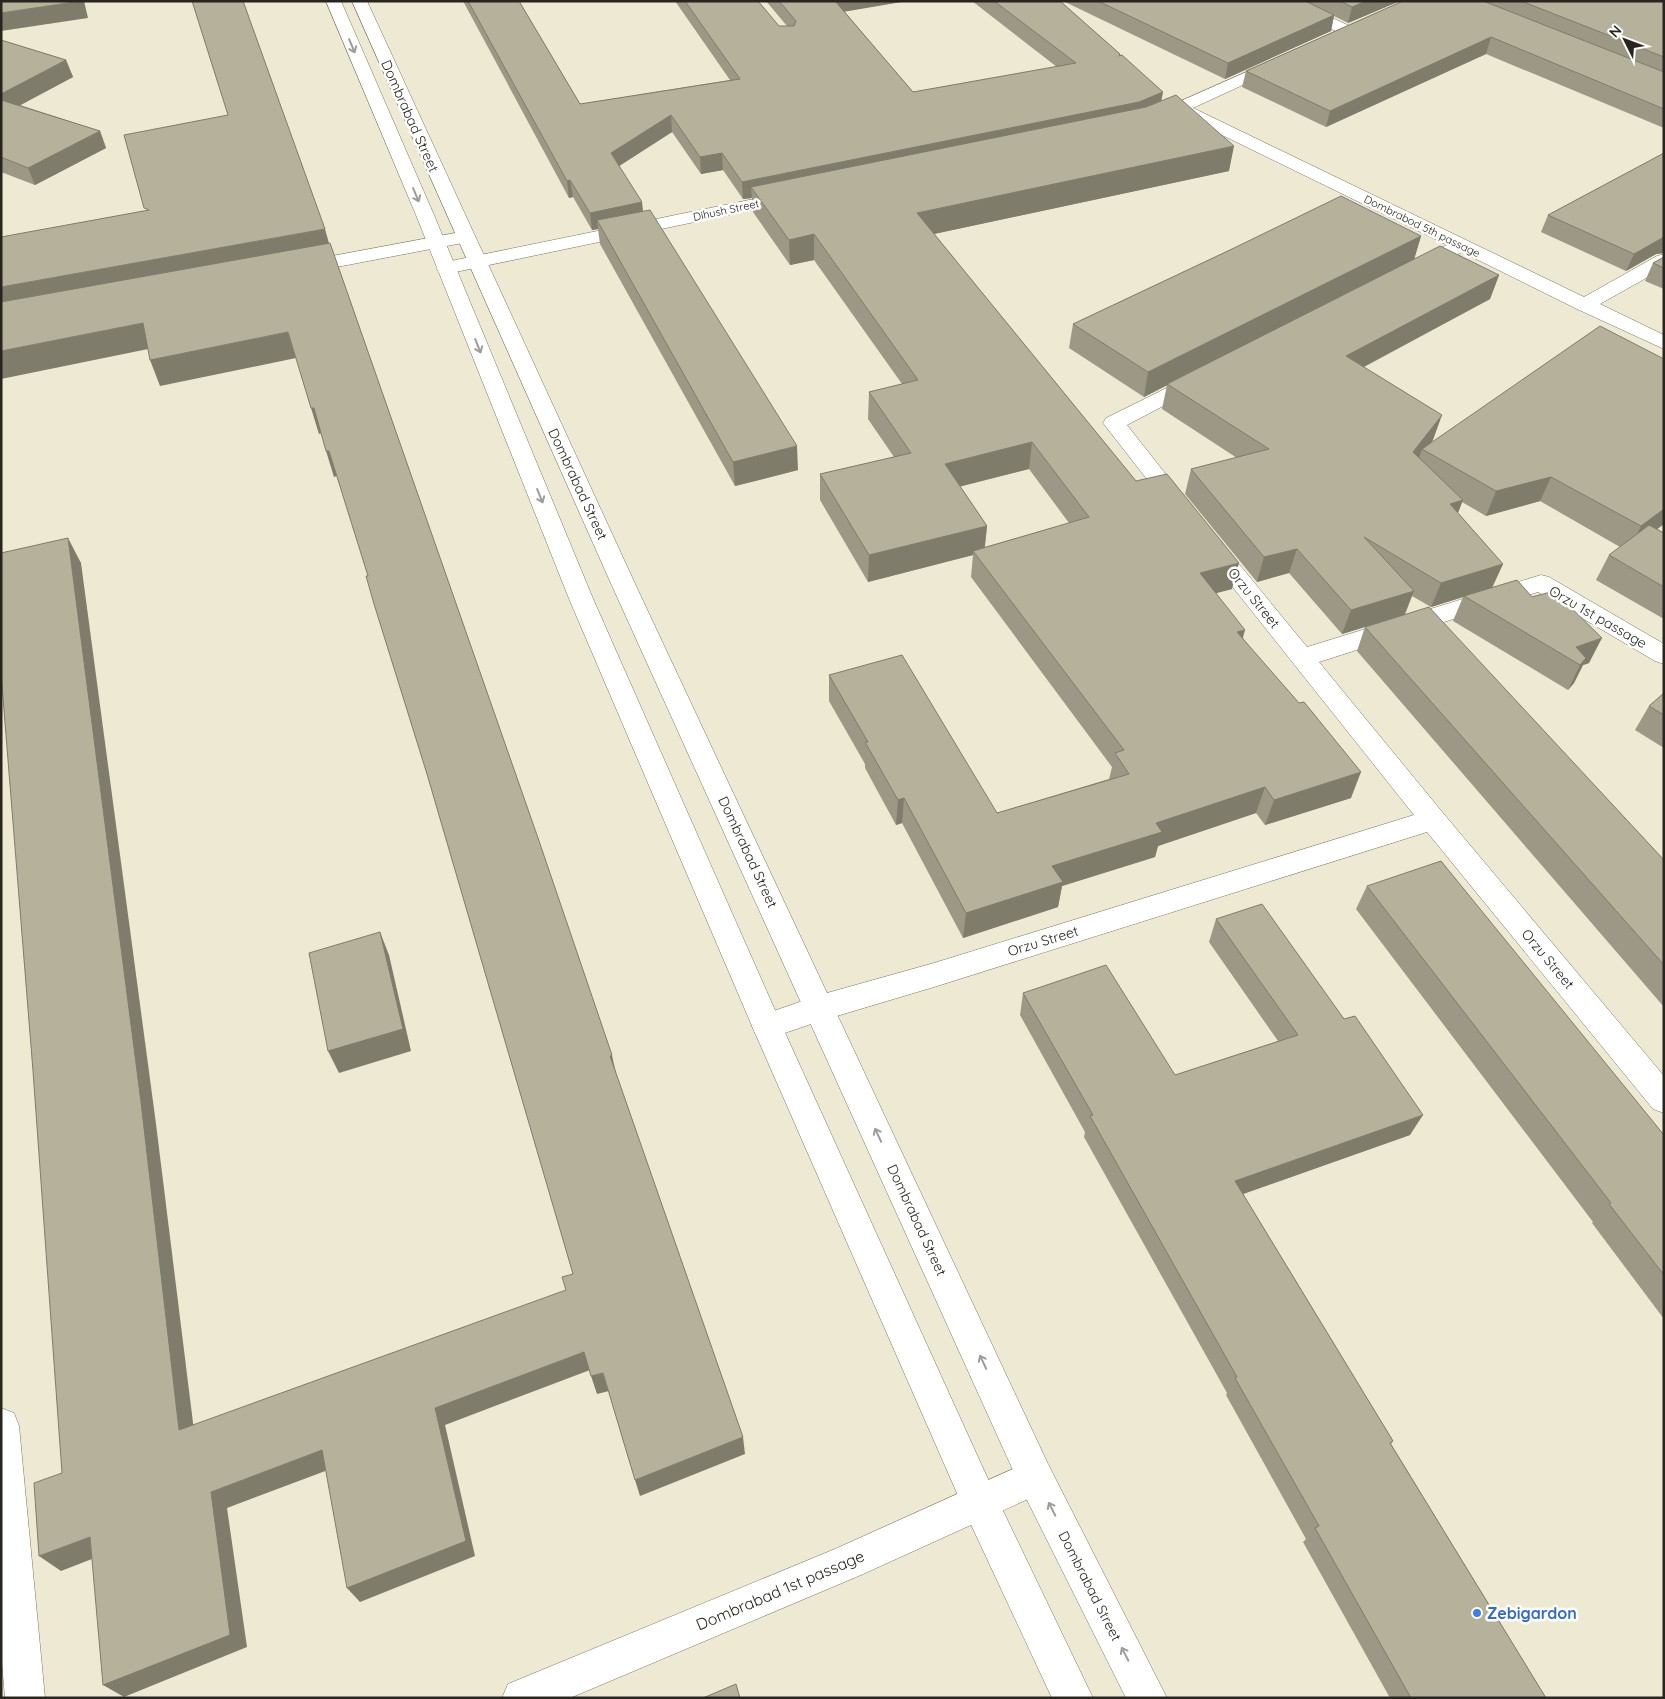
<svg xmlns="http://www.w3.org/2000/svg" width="1665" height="1699" viewBox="0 0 1665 1699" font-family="Quicksand,sans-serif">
<rect width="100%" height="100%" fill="#eee9d3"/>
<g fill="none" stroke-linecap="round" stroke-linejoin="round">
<defs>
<g id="street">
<polygon points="1276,1 1296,1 1354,28 1356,31 1354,34 1342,34 1278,4"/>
<polygon points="1278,58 1284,60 1286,63 1284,66 1193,108 1584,297 1657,256 1664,254 1664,268 1600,304 1664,335 1664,349 1577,309 1462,252 1423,272 1416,274 1409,272 1406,268 1409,264 1447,245 1179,114 1159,124 1147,124 1145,120 1147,116"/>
<polygon points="789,192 795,193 798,197 795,201 446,274 439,272 436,268 439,264 446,262"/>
<polygon points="466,231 473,233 475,237 473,241 300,274 293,272 290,268 293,264 300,262"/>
<polygon points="1198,374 1205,376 1208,380 1205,384 1127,425 1190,505 1187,510 1179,512 1171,510 1103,423 1106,418 1191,376"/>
<polygon points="1212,538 1220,541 1307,647 1541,575 1549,577 1664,644 1664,664 1655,661 1538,592 1319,662 1443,813 1664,1076 1664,1113 1653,1109 1427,832 934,987 820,1021 767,1039 756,1035 752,1026 756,1017 820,995 934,963 1414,815 1204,551 1200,546 1204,541"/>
<polygon points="1,1408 14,1413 19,1426 45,1698 5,1698 1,1651"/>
<polygon points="1035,1459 1048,1464 1053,1477 1048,1490 861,1575 570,1698 502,1698 508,1684 835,1549"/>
</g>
<g id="secondary">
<polygon points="326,1 341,1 434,215 594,601 782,1026 993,1490 1093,1698 1052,1698 967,1516 752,1026 570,601 416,215"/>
<polygon points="352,1 367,1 637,588 1048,1464 1167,1698 1126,1698 1022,1490 613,588"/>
</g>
</defs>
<use href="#street" stroke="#7a7662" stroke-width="1"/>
<use href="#secondary" stroke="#7a7662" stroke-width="1"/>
<use href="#street" fill="#fff" fill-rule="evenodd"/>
<use href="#secondary" fill="#fff" fill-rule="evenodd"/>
</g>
<g fill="#9c9885" fill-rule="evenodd">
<path d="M463,1H519L580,104L730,80L675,1H758L779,26H787L766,1H907L844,11L913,92L1057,67L972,1H1060L1120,54V56L1161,101L1229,171L934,234L1136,481L1232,589L1216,593L1243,638L1351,798L1265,825L1256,813L1158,846L1155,857L1062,886L1058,907L963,938L902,823L896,825L865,768V764L829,701V675L997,813L1109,779L1112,767L971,577L973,555L868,582L820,500V474L894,457L868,419L869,392L902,384L814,260L790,265L753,212L752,198L743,199L723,170L701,174L672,132L619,166L643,211L798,470L735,486L600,244L598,229L592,230L573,197L569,198ZM1029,469L1069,523L985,547L987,526L960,486Z"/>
<polygon points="1063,1 1400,1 1348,23 1334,16 1331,31 1225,79"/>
<polygon points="1403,1 1664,1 1664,128 1486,54 1326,127 1242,87 1246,71"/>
<polygon points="1,40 66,60 73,77 20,105 100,131 106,148 35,185 1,172"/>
<polygon points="1664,153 1664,253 1656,254 1626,271 1541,232 1548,215"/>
<polygon points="1421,236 1414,259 1499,275 1490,299 1364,367 1433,440 1430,444 1664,359 1664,524 1657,529 1664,533 1664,619 1596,580 1609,555 1620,547 1540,501 1486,516 1462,502 1458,513 1503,564 1492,587 1589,663 1583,665 1574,683 1568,690 1453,621 1463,597 1431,607 1412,596 1405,615 1664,860 1664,1007 1357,651 1365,627 1342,634 1289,573 1257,582 1185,494 1191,469 1237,458 1162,409 1167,385 1144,397 1069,348 1073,324 1232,249"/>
<polygon points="1664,257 1664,289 1645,281 1653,263"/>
<polygon points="1664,693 1664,748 1635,730 1649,706"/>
<polygon points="1367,886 1664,1135 1664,1319 1592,1223 1593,1222 1356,909"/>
<polygon points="1216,919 1410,1135 1243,1194 1393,1441 1391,1444 1546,1698 1390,1698 1303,1542 1306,1539 1226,1395 1227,1393 1084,1137 1085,1132 1020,1015 1023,993 1175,1075 1278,1041 1209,942"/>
</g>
<g fill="#7f7c6c">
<polygon points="81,1 84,1 88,18 1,31 1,13"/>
<polygon points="833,1 907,1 843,12"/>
<polygon points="1366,1 1400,1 1348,23 1352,7"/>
<polygon points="1334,15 1331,31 1225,79 1228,63"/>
<polygon points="1491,37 1486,54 1326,127 1330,111"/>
<polygon points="66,60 73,77 2,115 1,94"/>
<polygon points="1163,92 1160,108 751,187 752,198 743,199 742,182"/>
<polygon points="671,115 672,132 613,170 611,153"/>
<polygon points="100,131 106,148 35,185 28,168"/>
<polygon points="1234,146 1229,171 915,238 917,213"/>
<polygon points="722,153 723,170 701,174 700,157"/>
<polygon points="570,180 573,197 569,198 567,181"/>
<polygon points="642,202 644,220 597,220 598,229 592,230 590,213"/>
<polygon points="325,229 332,254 1,314 1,287"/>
<polygon points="814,234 814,260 790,265 789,240"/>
<polygon points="1421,236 1414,260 1144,397 1148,372"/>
<polygon points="1664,237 1664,253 1656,254 1626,271 1634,254"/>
<polygon points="1499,275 1490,299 1339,380 1346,356"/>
<polygon points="143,323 153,348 1,379 1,351"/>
<polygon points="288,332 296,358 160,386 150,360"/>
<polygon points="311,408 314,408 322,433 319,434"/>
<polygon points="1442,415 1433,440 1425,450 1422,449 1419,458 1413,452"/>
<polygon points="1032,442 1029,469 943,491 945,464"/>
<polygon points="797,446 798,470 735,486 733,462"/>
<polygon points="326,451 329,451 337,476 334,477"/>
<polygon points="1551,477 1540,501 1486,516 1496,491"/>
<polygon points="1463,500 1453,525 1450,504"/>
<polygon points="1664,509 1664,524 1628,551 1641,526"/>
<polygon points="987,526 984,552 973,551 973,555 868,582 869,555"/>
<polygon points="68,538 81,563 156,1124 196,1447 179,1430"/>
<polygon points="1297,549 1289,573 1257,582 1264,557"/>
<polygon points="1239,563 1232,589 1194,599 1200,573"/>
<polygon points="1503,564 1492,588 1431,607 1441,583"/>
<polygon points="1414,591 1404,615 1342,634 1351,610"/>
<polygon points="1245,630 1238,656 1237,632"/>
<polygon points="1602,638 1589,663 1583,665 1574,683 1568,690 1580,665 1576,647"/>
<polygon points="1361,772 1351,798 1265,825 1274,800"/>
<polygon points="1265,787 1256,813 1158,846 1155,857 1062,886 1058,907 963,938 966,913 1052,866 1156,823"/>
<polygon points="904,798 902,823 896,825 898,800"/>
<polygon points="380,932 389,955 411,1051 339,1073 328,1051"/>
<polygon points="612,1055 617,1078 610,1056"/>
<polygon points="1423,1115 1410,1135 1226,1200 1235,1181"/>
<polygon points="584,1352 590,1370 445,1425 475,1556 360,1602 347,1588 435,1408"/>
<polygon points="603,1373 609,1391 597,1394 591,1376"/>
<polygon points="743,1437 745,1454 640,1496 635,1480"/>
<polygon points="322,1450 336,1467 227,1508 247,1647 124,1697 103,1685 211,1492"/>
<polygon points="90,1537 110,1552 61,1571 39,1556"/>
</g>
<g fill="#b5b19b" stroke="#7f7c6c">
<polygon points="1,1 81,1 1,13"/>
<polygon points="192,1 243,1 325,229 1,287 1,237 149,210 144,208 124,135 228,115"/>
<polygon points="468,1 519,1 580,104 740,79 685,1 758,1 779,26 794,26 796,21 779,1 835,1 913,92 1076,63 994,1 1060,1 1120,54 1119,56 1122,55 1163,92 1139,102 742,182 722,153 700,157 671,115 611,153 642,202 590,213 570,180 567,181"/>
<polygon points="1098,1 1305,1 1334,15 1228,63"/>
<polygon points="1340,1 1366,1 1352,7"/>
<polygon points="1403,1 1483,1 1664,72 1664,109 1491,37 1330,111 1246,71"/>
<polygon points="1521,1 1664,1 1664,57"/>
<polygon points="1,40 66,60 1,94"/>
<polygon points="1176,95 1234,146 917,213 1136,481 1167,474 1239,563 1200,573 1245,630 1237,632 1299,703 1304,702 1361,772 1274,800 1265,787 1156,823 1162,832 1052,866 1063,882 966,913 904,798 898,800 865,742 868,742 829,675 902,655 997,813 1129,774 1115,753 1124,750 973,551 1089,517 1032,442 945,464 987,526 869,555 820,474 911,453 869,392 918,380 814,234 789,240 751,187 1146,107"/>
<polygon points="1,100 100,131 28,168 1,157"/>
<polygon points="1664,153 1664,237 1634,254 1548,215"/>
<polygon points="1341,196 1421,236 1148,372 1073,324 1232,249"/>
<polygon points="650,210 797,446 733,462 597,220"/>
<polygon points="330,243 538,838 612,1055 610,1056 743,1437 635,1480 603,1373 591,1376 584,1352 435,1408 466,1541 347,1588 322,1450 211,1492 230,1635 103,1685 90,1537 39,1556 34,1483 62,1473 33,1071 1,673 1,553 68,538 141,1102 179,1430 566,1290 562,1277 573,1274 427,774 374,604 366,576 368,576 329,451 326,451 314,408 311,408 288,332 150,360 143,323 1,351 1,302"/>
<polygon points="1440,246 1499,275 1346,356 1442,415 1413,452 1463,500 1450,504 1503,564 1441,583 1364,537 1414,591 1351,610 1297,549 1264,557 1191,469 1269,449 1167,384"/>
<polygon points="1664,257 1664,268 1653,263"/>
<polygon points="1600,326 1664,359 1664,509 1641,526 1551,477 1496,491 1422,449"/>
<polygon points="1649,525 1664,533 1664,587 1609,555"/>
<polygon points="1517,580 1532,597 1554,591 1602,638 1576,647 1586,658 1580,665 1464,596"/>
<polygon points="1429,607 1664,860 1664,965 1365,627"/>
<polygon points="1664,693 1664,715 1649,706"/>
<polygon points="1441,861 1664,1135 1664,1275 1609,1204 1611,1203 1367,886"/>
<polygon points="1262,904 1344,1019 1355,1016 1423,1115 1235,1181 1393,1441 1390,1443 1546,1698 1411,1698 1315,1528 1319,1526 1235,1378 1237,1377 1090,1116 1093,1115 1023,993 1106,965 1175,1075 1298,1035 1216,919"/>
<polygon points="380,932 403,1029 328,1051 309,953"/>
<polygon points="736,1684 740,1698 703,1698"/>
</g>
<defs><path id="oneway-shaft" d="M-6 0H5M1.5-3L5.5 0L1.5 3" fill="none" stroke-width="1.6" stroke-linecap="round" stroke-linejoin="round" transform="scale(1.25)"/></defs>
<g stroke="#9e9d99">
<use href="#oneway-shaft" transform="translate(352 46) rotate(67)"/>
<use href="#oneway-shaft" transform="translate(416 195) rotate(67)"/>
<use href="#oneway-shaft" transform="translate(478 346) rotate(68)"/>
<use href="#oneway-shaft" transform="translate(540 496) rotate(68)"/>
<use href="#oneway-shaft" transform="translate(878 1135) rotate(-115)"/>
<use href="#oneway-shaft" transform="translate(983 1362) rotate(-115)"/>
<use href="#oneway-shaft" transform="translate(1052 1509) rotate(-117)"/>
<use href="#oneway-shaft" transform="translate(1125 1654) rotate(-117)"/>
</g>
<circle fill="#3f7fe0" stroke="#fff" stroke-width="2" cx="1477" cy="1613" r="5"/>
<g text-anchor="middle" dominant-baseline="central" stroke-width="5" stroke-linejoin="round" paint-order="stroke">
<g font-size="11" fill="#27251d" stroke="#fff">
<text transform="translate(726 210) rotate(-12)">Dihush Street</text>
<text transform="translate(1422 226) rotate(26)">Dombrabod 5th passage</text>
</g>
<g font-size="14" fill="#27251d" stroke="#fff">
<text transform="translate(410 116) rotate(66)">Dombrabad Street</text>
<text transform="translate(578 484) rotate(65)">Dombrabad Street</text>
<text transform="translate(1254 598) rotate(51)">Orzu Street</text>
<text transform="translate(1598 617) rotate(30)">Orzu 1st passage</text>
<text transform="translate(748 852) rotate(65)">Dombrabad Street</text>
<text transform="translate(1043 941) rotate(-17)">Orzu Street</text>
<text transform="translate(1548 959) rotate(50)">Orzu Street</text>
<text transform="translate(917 1220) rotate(65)">Dombrabad Street</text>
<text transform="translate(1090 1586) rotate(63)">Dombrabad Street</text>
</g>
<g font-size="16" fill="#27251d" stroke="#fff">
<text transform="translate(780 1590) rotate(-23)">Dombrabad 1st passage</text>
</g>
<g font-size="16" font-weight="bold" fill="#366cbe" stroke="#fff" text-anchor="start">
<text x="1487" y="1613">Zebigardon</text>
</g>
</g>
<rect width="1665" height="1699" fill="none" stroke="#27251d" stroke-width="5"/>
<g transform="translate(1625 40) rotate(312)" stroke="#ffffff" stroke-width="4" paint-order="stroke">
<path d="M0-4L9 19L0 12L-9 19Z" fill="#27251d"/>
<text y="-8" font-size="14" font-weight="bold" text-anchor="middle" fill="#27251d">N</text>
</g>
</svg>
